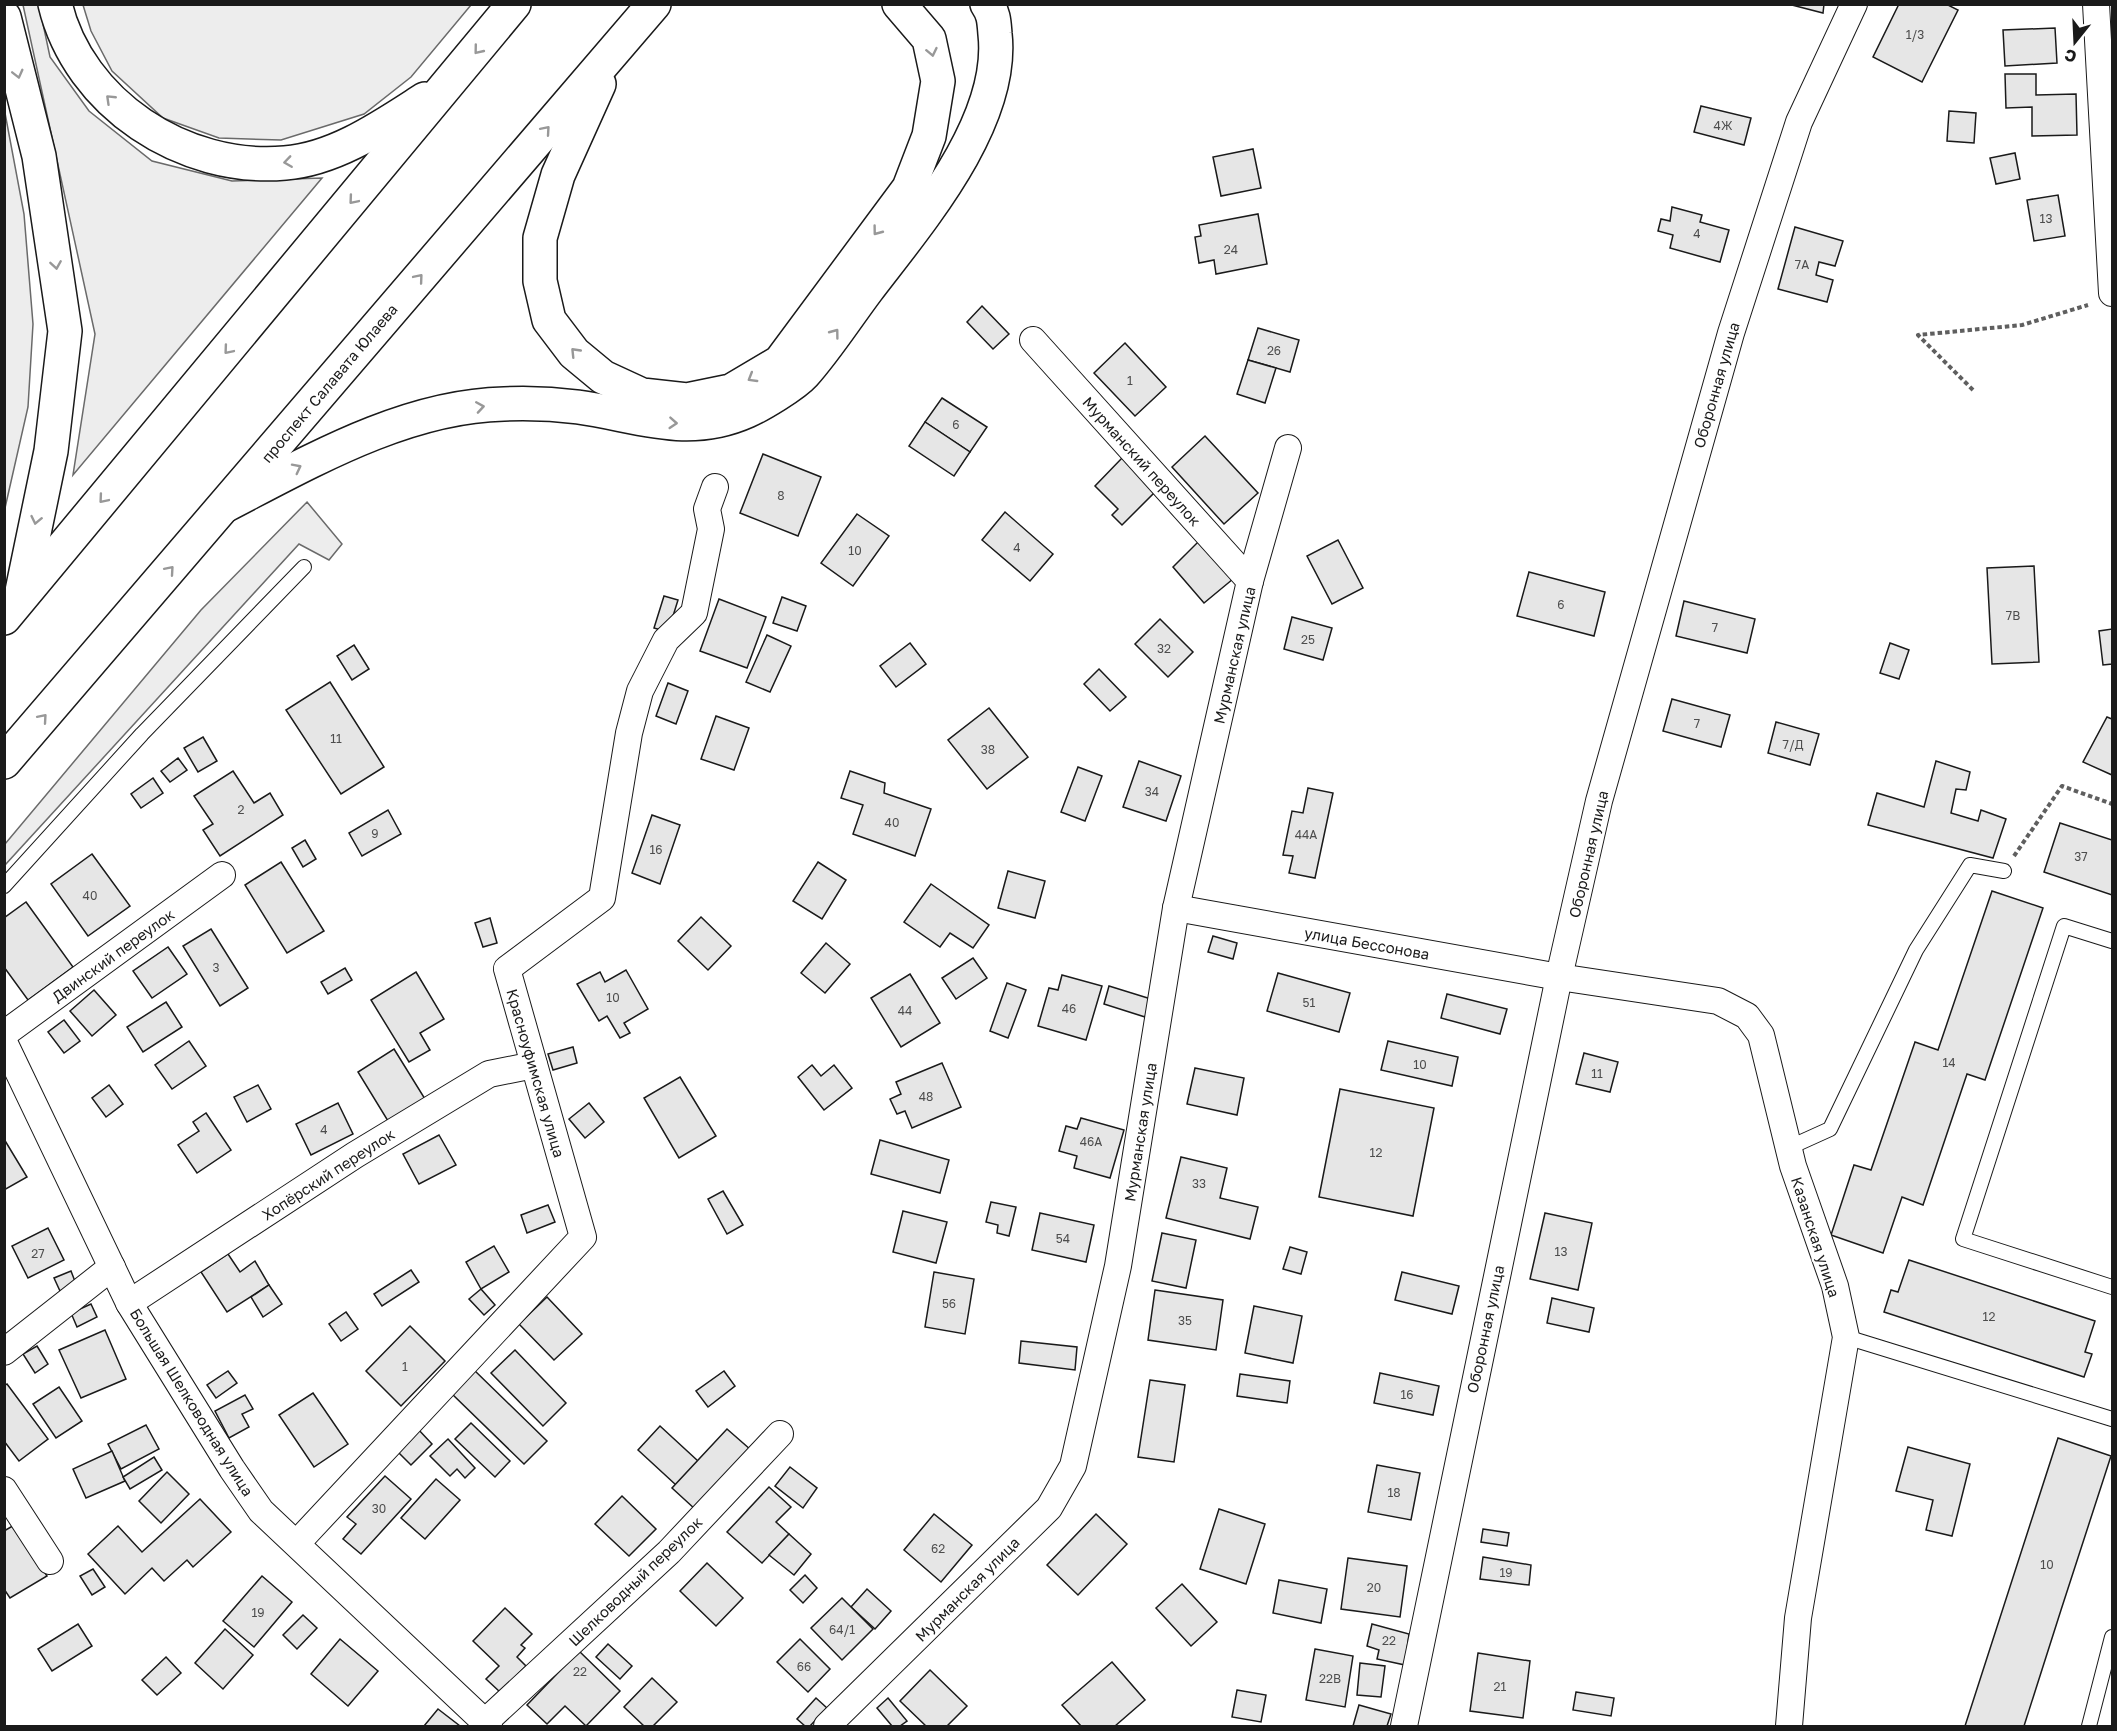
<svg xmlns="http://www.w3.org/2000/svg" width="2117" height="1731" viewBox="0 0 2117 1731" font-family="'Golos Text',sans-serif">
<rect width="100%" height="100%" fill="#fff"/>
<g fill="#ededed" stroke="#6a6a6a" stroke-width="1.5">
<polygon points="23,5 39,5 50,57 89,111 152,161 232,181 322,178 73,475 95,334"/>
<polygon points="83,5 471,5 411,77 364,114 281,140 219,138 163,118 112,71 91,31"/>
<polygon points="5,113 24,214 33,324 28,407 5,508"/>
<polygon points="307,502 342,544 329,560 299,544 5,865 5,844 201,610"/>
</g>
<g fill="#e6e6e6" stroke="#1a1a1a" stroke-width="1.5">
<polygon points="1788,4 1824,4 1823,13"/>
<polygon points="1899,4 1946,4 1958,10 1922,82 1873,57"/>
<polygon points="2055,28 2057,63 2005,66 2003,30"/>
<polygon points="2005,74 2036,74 2036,95 2076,94 2077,135 2032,136 2032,107 2006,108"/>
<polygon points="1701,106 1751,118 1744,145 1694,132"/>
<polygon points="1949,111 1976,113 1974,143 1947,141"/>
<polygon points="1253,149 1261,188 1221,196 1213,157"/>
<polygon points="2015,153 2020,179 1996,184 1990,158"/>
<polygon points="2058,195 2065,236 2034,241 2027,200"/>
<polygon points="1672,207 1702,215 1700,222 1729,230 1720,262 1670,248 1673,235 1658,231 1661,219 1670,221"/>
<polygon points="1258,214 1267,264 1216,274 1214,260 1199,263 1195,237 1201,236 1199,225"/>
<polygon points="1795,227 1843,241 1835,266 1819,262 1816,275 1833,280 1827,302 1778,289"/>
<polygon points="982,306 1009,334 993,349 967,322"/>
<polygon points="1258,328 1299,340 1290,372 1248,360"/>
<polygon points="1125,343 1166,387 1135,416 1094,373"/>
<polygon points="1248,360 1276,368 1265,403 1237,394"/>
<polygon points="942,398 987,427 970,452 925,422"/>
<polygon points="925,422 970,452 954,476 909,446"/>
<polygon points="1205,436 1258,493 1224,524 1172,467"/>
<polygon points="763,454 821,477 798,536 740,513"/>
<polygon points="1122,458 1156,491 1122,525 1112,515 1118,509 1095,486"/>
<polygon points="1005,512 1053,554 1030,581 982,540"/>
<polygon points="857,514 889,536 853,586 821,563"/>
<polygon points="1200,540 1233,579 1204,603 1173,567"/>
<polygon points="1338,540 1363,588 1332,604 1307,556"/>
<polygon points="2034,566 2039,662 1992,664 1987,568"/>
<polygon points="1529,572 1605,592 1594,636 1517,616"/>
<polygon points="664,596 678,600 668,632 654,628"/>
<polygon points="782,597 806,606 797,631 773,623"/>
<polygon points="719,599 766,617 747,668 700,651"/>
<polygon points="1684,601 1755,619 1747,653 1676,636"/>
<polygon points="1292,617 1332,628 1323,660 1284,649"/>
<polygon points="1160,619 1193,652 1168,677 1135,644"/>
<polygon points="2112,629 2112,664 2103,665 2099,631"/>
<polygon points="767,635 791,646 770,692 746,682"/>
<polygon points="910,643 926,664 896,687 880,666"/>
<polygon points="1890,643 1909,650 1899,679 1880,673"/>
<polygon points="354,645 369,669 352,680 337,656"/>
<polygon points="1099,669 1126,697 1110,711 1084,684"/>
<polygon points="330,682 384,767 341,794 286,710"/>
<polygon points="668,683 688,691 676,724 656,716"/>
<polygon points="1672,699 1730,715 1721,747 1663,731"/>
<polygon points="989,708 1028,757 987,789 948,740"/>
<polygon points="716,716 749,728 734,770 701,759"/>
<polygon points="2107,717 2112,719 2112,775 2083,762"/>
<polygon points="1776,722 1819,734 1810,765 1768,753"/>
<polygon points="203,737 217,761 198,772 184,748"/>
<polygon points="178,758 187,770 170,782 161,771"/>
<polygon points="1139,761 1181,776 1166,821 1123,807"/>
<polygon points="1936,761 1970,772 1966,790 1956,789 1951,813 1978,821 1981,810 2006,819 1993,858 1868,825 1877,793 1924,807"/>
<polygon points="1078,767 1102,776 1085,821 1061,812"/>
<polygon points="233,771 254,803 270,793 283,815 220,856 203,830 213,824 194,796"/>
<polygon points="850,771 885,783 884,793 931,809 915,856 853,834 863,805 841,798"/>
<polygon points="153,778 163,793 141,808 131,794"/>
<polygon points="1308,788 1333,793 1315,878 1289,873 1293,856 1283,855 1292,811 1303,813"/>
<polygon points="388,810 401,834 362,856 349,833"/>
<polygon points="652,815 680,825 660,884 632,873"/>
<polygon points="2060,823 2112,840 2112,895 2044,872"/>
<polygon points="305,840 316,859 303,867 292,848"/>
<polygon points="92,854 130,906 88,936 51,884"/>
<polygon points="281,862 324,931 287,953 245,885"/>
<polygon points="818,862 846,880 822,919 793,901"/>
<polygon points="1008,871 1045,881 1035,918 998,908"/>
<polygon points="931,884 989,925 973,948 950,933 940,947 904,922"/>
<polygon points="1992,891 2043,908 1985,1080 1967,1074 1923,1205 1902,1197 1883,1253 1831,1235 1854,1165 1871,1170 1915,1042 1938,1050"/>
<polygon points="26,902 73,967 28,1000 4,967 4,918"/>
<polygon points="701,917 731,946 708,970 678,941"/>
<polygon points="490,918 497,943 483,947 475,923"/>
<polygon points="211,929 248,988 220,1006 183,946"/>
<polygon points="1213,936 1237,943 1233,959 1208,952"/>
<polygon points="826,943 850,964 825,993 801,973"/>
<polygon points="168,947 187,974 152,998 133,971"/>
<polygon points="973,958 987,978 956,999 942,978"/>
<polygon points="345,968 352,980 328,994 321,982"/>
<polygon points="626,970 648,1009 624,1023 630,1033 620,1038 607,1016 599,1021 577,984 600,972 605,982"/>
<polygon points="416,972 444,1019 420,1033 430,1050 409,1062 371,1000"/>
<polygon points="1278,973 1350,993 1339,1032 1267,1011"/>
<polygon points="910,974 940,1023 901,1047 871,998"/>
<polygon points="1062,975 1102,986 1086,1040 1038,1026 1049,988 1058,990"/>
<polygon points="1007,983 1026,990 1008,1038 990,1031"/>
<polygon points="1109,986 1151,999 1145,1017 1104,1004"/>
<polygon points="94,990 116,1015 92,1036 70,1011"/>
<polygon points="1447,994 1507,1009 1500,1034 1441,1018"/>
<polygon points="166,1002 182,1027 143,1052 127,1027"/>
<polygon points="64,1020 80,1041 64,1053 48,1032"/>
<polygon points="189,1041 206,1066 172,1089 155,1065"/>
<polygon points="1388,1041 1458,1057 1452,1086 1381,1070"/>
<polygon points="573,1047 577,1063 553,1070 548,1054"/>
<polygon points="394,1049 425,1099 388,1121 358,1072"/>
<polygon points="1584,1053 1618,1062 1610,1092 1576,1084"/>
<polygon points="942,1063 961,1107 912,1128 905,1111 897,1114 890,1099 901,1094 896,1082"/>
<polygon points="812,1065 821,1076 834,1065 852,1088 824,1110 798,1077"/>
<polygon points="1195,1068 1244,1078 1237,1115 1187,1104"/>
<polygon points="680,1077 716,1136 679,1158 644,1098"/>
<polygon points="109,1085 123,1104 106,1117 92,1098"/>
<polygon points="258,1085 271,1109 247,1122 234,1097"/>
<polygon points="1340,1089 1434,1108 1413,1216 1319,1197"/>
<polygon points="338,1103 353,1134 311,1155 296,1124"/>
<polygon points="589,1103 604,1122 585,1138 569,1119"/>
<polygon points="206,1113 231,1150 197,1173 178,1145 199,1131 193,1122"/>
<polygon points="1081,1118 1124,1130 1110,1178 1074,1168 1077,1156 1059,1151 1066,1126 1077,1129"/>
<polygon points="439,1135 456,1165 419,1184 403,1154"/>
<polygon points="4,1139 27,1177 4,1190"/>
<polygon points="880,1140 949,1160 940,1193 871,1174"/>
<polygon points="1181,1157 1227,1168 1220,1198 1258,1207 1250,1239 1166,1218"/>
<polygon points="723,1191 743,1225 727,1234 708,1199"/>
<polygon points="991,1202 1016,1207 1009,1236 997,1233 998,1225 986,1222"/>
<polygon points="548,1205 555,1222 527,1233 521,1215"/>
<polygon points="903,1211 947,1222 936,1263 893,1252"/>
<polygon points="1040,1213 1094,1225 1086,1262 1032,1250"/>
<polygon points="1545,1213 1592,1223 1578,1290 1530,1279"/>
<polygon points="48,1228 64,1260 28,1278 12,1246"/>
<polygon points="1162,1233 1196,1240 1186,1288 1152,1281"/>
<polygon points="494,1246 509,1272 481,1289 466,1262"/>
<polygon points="1290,1247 1307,1252 1301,1274 1283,1269"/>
<polygon points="228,1254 240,1272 255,1261 269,1285 227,1312 201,1272"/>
<polygon points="1909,1260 2095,1321 2085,1352 2092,1354 2084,1377 1884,1312 1891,1290 1898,1292"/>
<polygon points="411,1270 419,1282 382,1306 374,1294"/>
<polygon points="71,1271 76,1284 60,1291 54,1278"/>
<polygon points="934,1272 974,1279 965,1334 925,1327"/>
<polygon points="1402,1272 1459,1286 1452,1314 1395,1300"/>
<polygon points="269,1285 282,1304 263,1317 251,1297"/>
<polygon points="481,1289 495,1305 484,1315 469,1299"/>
<polygon points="1155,1290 1223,1300 1216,1350 1148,1340"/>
<polygon points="547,1297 582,1334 554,1360 519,1324"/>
<polygon points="1552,1298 1594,1308 1589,1332 1547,1323"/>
<polygon points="91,1304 97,1317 77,1327 71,1313"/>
<polygon points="1254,1306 1302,1316 1293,1363 1245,1353"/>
<polygon points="346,1312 358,1329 341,1341 329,1324"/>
<polygon points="410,1326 445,1361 401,1406 366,1371"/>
<polygon points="105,1330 126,1379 81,1398 59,1350"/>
<polygon points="1021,1341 1077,1347 1075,1370 1019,1363"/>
<polygon points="37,1346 48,1364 35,1373 23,1354"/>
<polygon points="515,1350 566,1403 543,1426 491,1373"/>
<polygon points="473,1369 547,1441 524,1464 450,1392"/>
<polygon points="228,1371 237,1383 216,1398 207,1385"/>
<polygon points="724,1371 735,1386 708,1407 696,1391"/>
<polygon points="1380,1373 1439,1386 1433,1415 1374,1403"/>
<polygon points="1240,1374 1290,1381 1287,1403 1237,1396"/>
<polygon points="1150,1380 1185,1385 1174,1462 1138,1457"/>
<polygon points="7,1384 48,1439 19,1461 4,1441 4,1386"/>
<polygon points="59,1387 82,1421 56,1438 33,1404"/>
<polygon points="313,1393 348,1444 314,1467 279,1415"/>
<polygon points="245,1395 253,1409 242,1414 249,1427 229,1438 215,1411"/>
<polygon points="471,1423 510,1461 495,1477 455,1439"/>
<polygon points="146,1425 159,1449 121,1469 108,1444"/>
<polygon points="660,1426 698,1461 676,1485 638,1450"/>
<polygon points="417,1428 432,1444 411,1465 395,1449"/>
<polygon points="727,1429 751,1450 696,1510 672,1488"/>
<polygon points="2058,1438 2111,1456 2061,1610 2024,1726 1965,1726"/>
<polygon points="448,1439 475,1468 465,1478 457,1469 450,1476 430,1456"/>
<polygon points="1908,1447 1970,1464 1952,1536 1926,1530 1933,1500 1896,1491"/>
<polygon points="112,1451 125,1481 86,1498 73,1469"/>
<polygon points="154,1457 162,1470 130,1489 123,1477"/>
<polygon points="1377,1465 1420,1473 1411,1520 1368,1512"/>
<polygon points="790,1467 817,1488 803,1508 775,1486"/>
<polygon points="167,1472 189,1494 161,1523 139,1501"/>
<polygon points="385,1476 411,1499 361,1554 343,1539 356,1524 347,1517"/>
<polygon points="436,1479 460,1500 425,1539 401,1518"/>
<polygon points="769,1487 791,1507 776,1522 789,1534 762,1563 727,1532"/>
<polygon points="622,1496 656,1529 629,1556 595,1524"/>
<polygon points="200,1499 231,1532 193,1567 187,1560 164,1581 152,1568 125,1594 88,1554 118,1526 142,1552"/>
<polygon points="1219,1509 1265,1524 1246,1584 1200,1569"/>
<polygon points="934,1514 972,1545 941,1582 904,1550"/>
<polygon points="1096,1514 1127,1544 1078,1595 1047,1565"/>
<polygon points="16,1524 47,1576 10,1598 4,1589 4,1531"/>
<polygon points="1483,1529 1509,1533 1507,1546 1481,1542"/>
<polygon points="789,1534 811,1554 794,1575 769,1555"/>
<polygon points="1483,1557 1531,1565 1529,1585 1480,1579"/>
<polygon points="1348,1558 1407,1566 1400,1617 1341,1609"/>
<polygon points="707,1563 743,1598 716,1626 680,1591"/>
<polygon points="93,1569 105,1587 92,1595 80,1576"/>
<polygon points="805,1575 817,1588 803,1603 790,1590"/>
<polygon points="262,1576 292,1602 254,1647 223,1621"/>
<polygon points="1279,1580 1327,1589 1321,1623 1273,1613"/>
<polygon points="1182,1584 1217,1622 1191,1646 1156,1608"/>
<polygon points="867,1589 891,1611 875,1629 851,1607"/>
<polygon points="842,1598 873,1629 842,1660 811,1628"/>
<polygon points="505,1608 532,1634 521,1645 525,1648 517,1657 526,1666 500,1692 486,1679 499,1666 473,1641"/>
<polygon points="303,1615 317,1628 297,1649 283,1635"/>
<polygon points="78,1624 92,1646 52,1671 38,1649"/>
<polygon points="1372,1624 1409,1634 1405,1665 1377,1659 1379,1650 1367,1646"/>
<polygon points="225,1629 253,1655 223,1689 195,1663"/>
<polygon points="340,1639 378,1671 348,1706 311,1674"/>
<polygon points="800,1639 830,1669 808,1692 777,1662"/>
<polygon points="608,1644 632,1666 620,1679 596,1657"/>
<polygon points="1315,1649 1353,1656 1345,1707 1306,1700"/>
<polygon points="579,1651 620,1691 586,1726 565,1706 547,1724 527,1705"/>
<polygon points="1478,1653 1530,1661 1523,1718 1470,1711"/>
<polygon points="166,1657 181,1673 157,1695 142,1680"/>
<polygon points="1112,1662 1145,1700 1115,1726 1081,1726 1062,1705"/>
<polygon points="1360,1663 1385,1666 1381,1697 1357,1695"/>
<polygon points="930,1670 967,1706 947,1726 926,1726 900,1701"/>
<polygon points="652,1678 677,1702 653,1726 644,1726 624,1707"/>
<polygon points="1237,1690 1266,1695 1261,1722 1232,1717"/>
<polygon points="1576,1692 1614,1698 1611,1716 1573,1710"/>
<polygon points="816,1698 827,1708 810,1726 805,1726 797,1719"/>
<polygon points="888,1698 907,1721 900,1726 892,1726 877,1708"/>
<polygon points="1359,1705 1391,1714 1387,1726 1353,1726"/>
<polygon points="438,1709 460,1726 424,1726"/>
</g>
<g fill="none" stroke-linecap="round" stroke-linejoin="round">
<defs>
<g id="lane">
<polyline points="4,886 142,734 304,567"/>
<polyline points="2112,941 2064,926 1963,1239 2112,1287"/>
<polyline points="1788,1148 1830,1129 1916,950 1970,865 2004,871"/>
<polyline points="1846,1337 2112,1419"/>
<polyline points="2089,1726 2112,1637"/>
</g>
<g id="street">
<polyline points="2096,4 2112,293"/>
<polyline points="1033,340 1250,581"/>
<polyline points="1176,908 1559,977 1718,1001 1747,1016 1761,1035 1793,1166 1835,1286 1846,1337 1798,1618 1789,1726"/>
<polyline points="4,1034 222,875"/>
<polyline points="4,1042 129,1303 232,1469 261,1511 489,1726"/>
<polyline points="129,1303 355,1155 489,1074 534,1065"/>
<polyline points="4,1352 112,1267"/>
<polyline points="4,1490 50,1561"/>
<polyline points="297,1543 583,1237 507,969 602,898 629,733 640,691 666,640 694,613 711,529 707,509 715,487"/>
<polyline points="485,1722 669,1552 780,1434"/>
<polyline points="827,1726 1049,1508 1073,1466 1118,1266 1176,908 1250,581 1288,448"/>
<polyline points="1404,1726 1559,977 1599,801 1731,333 1799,122 1854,4"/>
</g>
<g id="primary">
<path d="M55,4C79,104 184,172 285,163C336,159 383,126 425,99"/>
<polyline points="4,17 39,156 65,331 51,451 21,596"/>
<polyline points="599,84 558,175 540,238 540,281 549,320 574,353 603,377 642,395 687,400 731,391 780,362 909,188 929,136 938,81 929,39 899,4"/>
<path d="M226,505C311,461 406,406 504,404C528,403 554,404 578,407C637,415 687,438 747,411C761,405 794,385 804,374C827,348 846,318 867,290C918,223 1005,123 995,34C994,22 994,14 987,4"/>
<polyline points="4,618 514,4"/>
<polyline points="4,762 654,4"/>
</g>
</defs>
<use href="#lane" stroke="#1a1a1a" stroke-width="16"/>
<use href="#street" stroke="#1a1a1a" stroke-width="28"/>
<use href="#primary" stroke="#1a1a1a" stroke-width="36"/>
<g stroke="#5f5f5f" stroke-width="4" stroke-dasharray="4.5 3" stroke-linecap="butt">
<polyline points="1973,390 1918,335 2022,325 2088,305"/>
<polyline points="2014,856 2062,786 2112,804"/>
</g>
<use href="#lane" stroke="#fff" stroke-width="14"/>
<use href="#street" stroke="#fff" stroke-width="26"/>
<use href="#primary" stroke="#fff" stroke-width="33"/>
</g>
<defs><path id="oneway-chevron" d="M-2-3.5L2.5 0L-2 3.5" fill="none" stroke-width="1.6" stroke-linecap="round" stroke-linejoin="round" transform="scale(1.5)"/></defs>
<g stroke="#989898">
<use href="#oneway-chevron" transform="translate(478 50) rotate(129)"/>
<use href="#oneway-chevron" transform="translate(932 52) rotate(78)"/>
<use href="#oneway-chevron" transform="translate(18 74) rotate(76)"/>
<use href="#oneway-chevron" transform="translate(110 99) rotate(-136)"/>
<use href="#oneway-chevron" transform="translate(546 130) rotate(-49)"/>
<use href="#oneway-chevron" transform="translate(288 162) rotate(172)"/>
<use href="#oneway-chevron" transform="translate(353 200) rotate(130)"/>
<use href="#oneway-chevron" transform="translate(877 231) rotate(127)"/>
<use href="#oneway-chevron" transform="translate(56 265) rotate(81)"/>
<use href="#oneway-chevron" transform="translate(419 278) rotate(-50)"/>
<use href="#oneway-chevron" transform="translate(835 333) rotate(-53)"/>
<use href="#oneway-chevron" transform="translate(228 350) rotate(130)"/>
<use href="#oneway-chevron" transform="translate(575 352) rotate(-134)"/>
<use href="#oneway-chevron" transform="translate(752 378) rotate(149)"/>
<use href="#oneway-chevron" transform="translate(480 407) rotate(-9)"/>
<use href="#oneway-chevron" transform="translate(673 423) rotate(4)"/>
<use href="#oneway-chevron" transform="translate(297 468) rotate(-27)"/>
<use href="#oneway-chevron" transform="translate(103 499) rotate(130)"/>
<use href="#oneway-chevron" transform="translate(36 520) rotate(102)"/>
<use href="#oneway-chevron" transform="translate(170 570) rotate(-49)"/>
<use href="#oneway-chevron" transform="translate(43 718) rotate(-49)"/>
</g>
<g text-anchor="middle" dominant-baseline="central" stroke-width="4.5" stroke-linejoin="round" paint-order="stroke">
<g font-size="12" fill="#4d4d4d">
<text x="1915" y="34">1/3</text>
<text x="1723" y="125">4Ж</text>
<text x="2046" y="218">13</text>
<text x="1697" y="233">4</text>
<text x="1231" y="249">24</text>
<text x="1802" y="264">7А</text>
<text x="1274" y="350">26</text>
<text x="1130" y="380">1</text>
<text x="956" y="424">6</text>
<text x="781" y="495">8</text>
<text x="1017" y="547">4</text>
<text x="855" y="550">10</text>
<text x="1561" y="604">6</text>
<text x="2013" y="615">7В</text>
<text x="1715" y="627">7</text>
<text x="1308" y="639">25</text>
<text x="1164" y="648">32</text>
<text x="1697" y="723">7</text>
<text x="336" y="738">11</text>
<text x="1793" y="744">7/Д</text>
<text x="988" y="749">38</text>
<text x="1152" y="791">34</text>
<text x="241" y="809">2</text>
<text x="892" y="822">40</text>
<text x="375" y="833">9</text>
<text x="1306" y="834">44А</text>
<text x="656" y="849">16</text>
<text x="2081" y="856">37</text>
<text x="90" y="895">40</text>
<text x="216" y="967">3</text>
<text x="613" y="997">10</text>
<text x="1309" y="1002">51</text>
<text x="1069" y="1008">46</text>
<text x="905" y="1010">44</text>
<text x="1949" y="1062">14</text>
<text x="1420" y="1064">10</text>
<text x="1597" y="1073">11</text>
<text x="926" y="1096">48</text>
<text x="324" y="1129">4</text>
<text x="1091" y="1141">46А</text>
<text x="1376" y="1152">12</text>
<text x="1199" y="1183">33</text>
<text x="1063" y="1238">54</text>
<text x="1561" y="1251">13</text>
<text x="38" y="1253">27</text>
<text x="949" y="1303">56</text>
<text x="1989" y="1316">12</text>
<text x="1185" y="1320">35</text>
<text x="405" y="1366">1</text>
<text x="1407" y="1394">16</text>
<text x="1394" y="1492">18</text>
<text x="379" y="1508">30</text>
<text x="938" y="1548">62</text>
<text x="2047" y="1564">10</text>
<text x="1506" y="1572">19</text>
<text x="1374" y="1587">20</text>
<text x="258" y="1612">19</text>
<text x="842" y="1629">64/1</text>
<text x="1389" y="1640">22</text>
<text x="804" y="1666">66</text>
<text x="580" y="1671">22</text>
<text x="1330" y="1678">22В</text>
<text x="1500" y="1686">21</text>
</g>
<g font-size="15" fill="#1a1a1a" stroke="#fff">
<text transform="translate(329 383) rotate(-50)">проспект Салавата Юлаева</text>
<text transform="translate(1716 385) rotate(-74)">Оборонная улица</text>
<text transform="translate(1142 461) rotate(48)">Мурманский переулок</text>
<text transform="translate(1234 655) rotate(-77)">Мурманская улица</text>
<text transform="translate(1588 854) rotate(-77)">Оборонная улица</text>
<text transform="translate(1367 943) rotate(10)">улица Бессонова</text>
<text transform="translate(113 955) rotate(-36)">Двинский переулок</text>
<text transform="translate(536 1073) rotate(74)">Красноуфимская улица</text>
<text transform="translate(1140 1132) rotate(-81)">Мурманская улица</text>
<text transform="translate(328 1174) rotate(-33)">Хопёрский переулок</text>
<text transform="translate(1816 1237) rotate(72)">Казанская улица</text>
<text transform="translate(1485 1329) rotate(-78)">Оборонная улица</text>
<text transform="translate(192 1402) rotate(58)">Большая Шелководная улица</text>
<text transform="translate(635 1581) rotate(-44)">Шелководный переулок</text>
<text transform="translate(967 1589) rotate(-45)">Мурманская улица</text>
</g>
</g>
<rect width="2117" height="1731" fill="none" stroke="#1a1a1a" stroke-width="12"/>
<g transform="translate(2075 42) rotate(198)" stroke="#ffffff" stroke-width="4.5" paint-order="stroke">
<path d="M0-4.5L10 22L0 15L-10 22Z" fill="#1a1a1a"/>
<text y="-9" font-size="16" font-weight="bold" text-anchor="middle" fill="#1a1a1a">С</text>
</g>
</svg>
